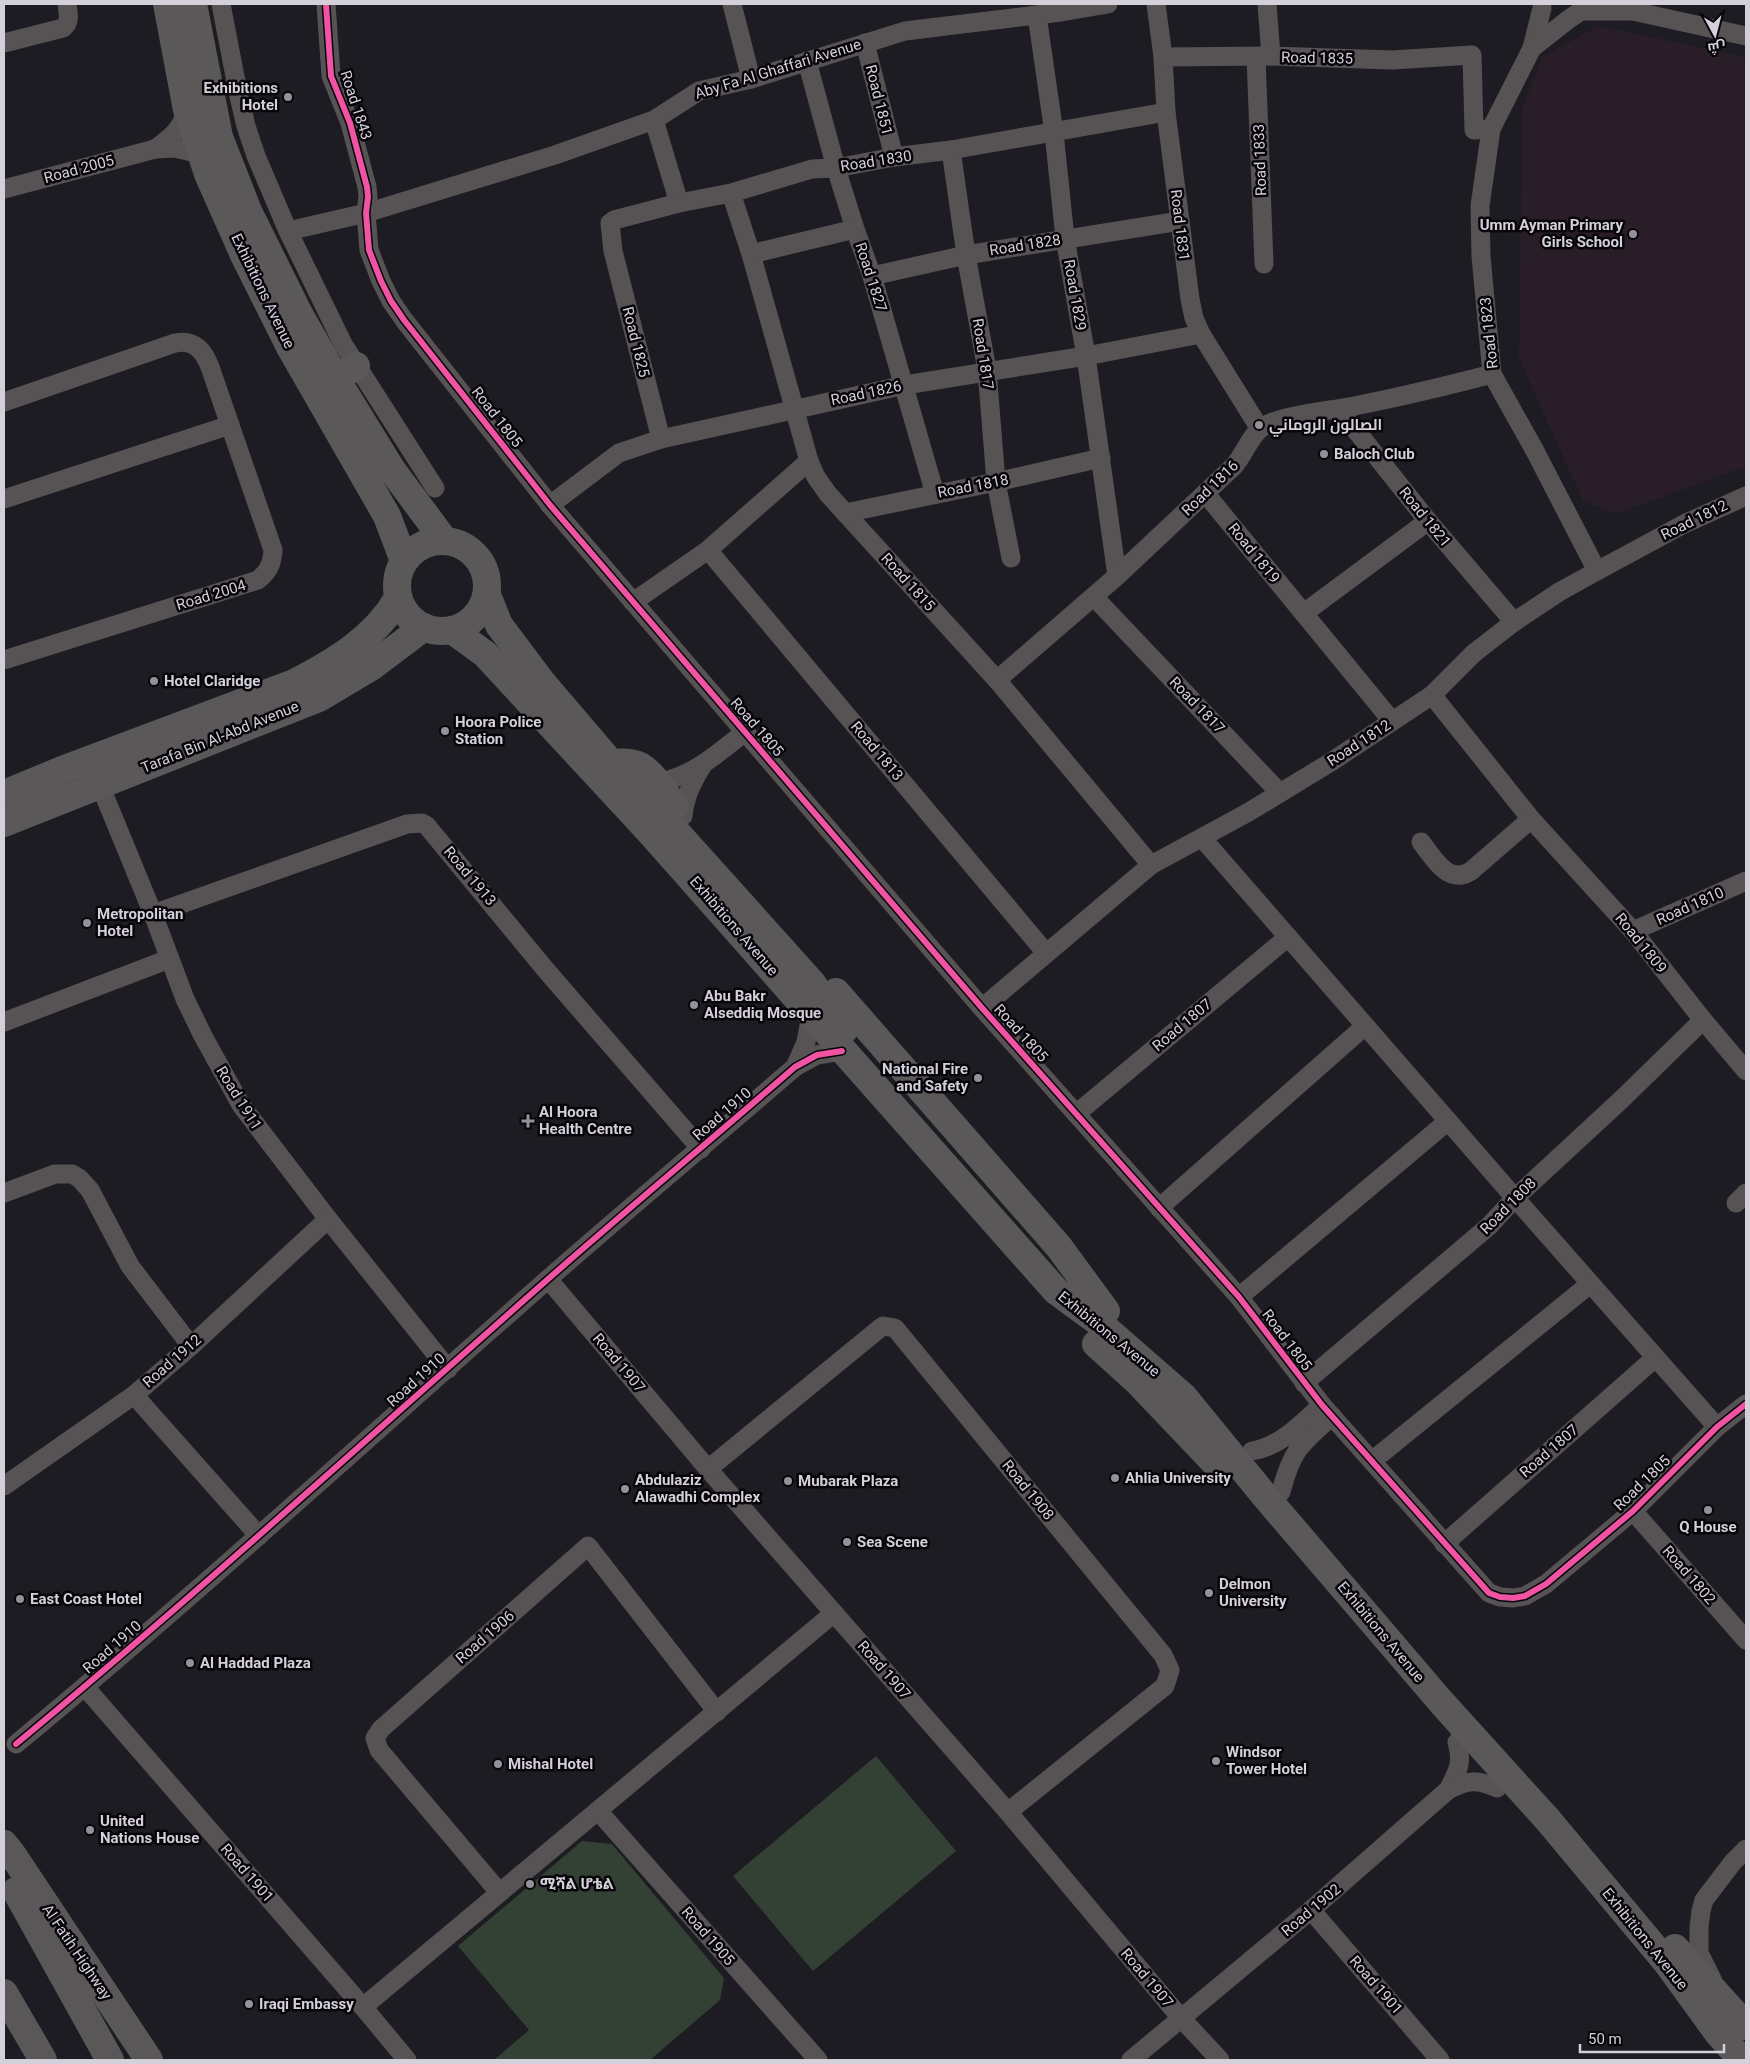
<svg xmlns="http://www.w3.org/2000/svg" width="1750" height="2064" viewBox="0 0 1750 2064" font-family="Roboto,Cairo,'Noto Sans Ethiopic',sans-serif">
<rect width="100%" height="100%" fill="#1e1c23"/>
<polygon fill="#291d28" points="1598,26 1746,57 1746,466 1616,514 1583,501 1519,358 1522,109 1542,57"/>
<g fill="#334135">
<polygon points="876,1756 956,1851 813,1971 733,1876"/>
<polygon points="582,1841 612,1844 724,1978 720,2000 650,2060 494,2060 529,2030 458,1946"/>
</g>
<g fill="none" stroke-linecap="round" stroke-linejoin="round">
<g stroke="#575355" stroke-width="19">
<polyline points="221,4 238,92 246,126 256,156 288,231 343,344 435,488"/>
<polyline points="326,4 331,76 350,123 367,187 368,197 366,213 369,250 381,281 391,301 404,320 550,505 982,1008 1239,1297 1322,1405 1489,1593 1500,1597 1513,1598 1525,1596 1546,1584 1633,1511 1717,1427 1746,1404"/>
<polyline points="732,4 751,79"/>
<polyline points="1156,4 1163,57 1166,112 1190,299 1194,318 1201,334 1260,429"/>
<polyline points="1267,4 1271,56"/>
<polyline points="1542,8 1532,48 1491,129 1480,206 1481,256 1492,374 1535,451 1597,571"/>
<polyline points="1581,11 1633,11 1746,36"/>
<polyline points="1037,15 1054,133 1065,238 1086,356 1117,576"/>
<path d="M4,43L63,28C71,22 68,13 67,4"/>
<polyline points="865,43 894,157"/>
<polyline points="1532,48 1569,19 1581,11 1585,4"/>
<polyline points="1163,57 1271,56 1392,60 1472,55 1474,130 1491,129"/>
<polyline points="1256,57 1264,264"/>
<polyline points="807,61 836,168 855,229 872,276 935,494"/>
<polyline points="654,120 679,203"/>
<path d="M155,149C171,137 181,130 187,110"/>
<polyline points="951,150 966,255 987,370 996,482 1011,558"/>
<polyline points="4,189 155,149 175,148 200,154"/>
<polyline points="731,193 751,254 809,461 816,477 828,494 997,680 1151,865"/>
<polyline points="288,231 366,213 555,155 654,120 699,91 751,79 905,31 1061,12 1108,4"/>
<polyline points="751,254 855,229"/>
<polyline points="872,276 966,255 1180,221"/>
<path d="M4,402L175,343C194,339 204,351 210,367L273,550C272,564 269,571 258,580L4,660"/>
<polyline points="1339,409 1428,521 1514,622"/>
<polyline points="661,439 613,251 610,223 614,220 679,203 731,193 812,169 836,168 894,157 951,150 1166,112"/>
<polyline points="1205,493 1392,721"/>
<polyline points="4,499 230,425"/>
<polyline points="550,505 619,453 661,439 905,385 1086,356 1201,334"/>
<polyline points="845,513 996,482 1101,458"/>
<polyline points="708,550 1046,953"/>
<polyline points="1094,597 1279,792"/>
<polyline points="633,602 708,550 809,461"/>
<polyline points="1304,613 1428,521"/>
<path d="M997,680L1117,576L1234,466C1244,455 1250,436 1261,428C1279,415 1330,411 1354,406C1400,397 1446,386 1492,374"/>
<polyline points="1432,695 1531,819 1633,931 1703,1020 1746,1071"/>
<path d="M656,783C692,777 717,754 745,732"/>
<polyline points="100,785 153,914 185,999 203,1036 241,1105 328,1219 448,1369"/>
<path d="M683,816C685,796 692,783 702,766"/>
<polyline points="1202,838 1515,1198 1717,1427"/>
<path d="M1421,842C1433,857 1448,886 1471,871L1531,819"/>
<polyline points="153,914 407,824 422,823 427,826 545,969 701,1149"/>
<polyline points="1633,931 1746,881"/>
<polyline points="982,1008 1151,865 1247,813 1331,762 1432,695 1474,653 1514,622 1559,592 1597,571 1684,524 1746,496"/>
<polyline points="4,1022 169,959"/>
<polyline points="795,1067 806,1042 811,1015"/>
<polyline points="1076,1114 1288,937"/>
<polyline points="4,1193 55,1174 72,1174 79,1178 90,1190 130,1266 191,1346"/>
<polyline points="1736,1203 1746,1193"/>
<polyline points="1159,1208 1365,1026"/>
<polyline points="548,1279 708,1469 1008,1812 1180,2017 1220,2060"/>
<polyline points="1239,1297 1448,1121"/>
<polyline points="1304,1383 1489,1226 1515,1198 1622,1099 1703,1020"/>
<polyline points="134,1395 259,1536"/>
<path d="M1252,1451C1281,1446 1301,1424 1322,1405"/>
<polyline points="1372,1461 1590,1284"/>
<polyline points="708,1469 879,1329 883,1326 895,1328 1163,1655 1170,1670 1165,1686 1008,1812"/>
<polyline points="4,1486 134,1395 191,1346 328,1219"/>
<path d="M1281,1492C1292,1449 1301,1444 1332,1416"/>
<polyline points="1633,1511 1746,1640"/>
<polyline points="1444,1544 1655,1358"/>
<polyline points="85,1687 363,2007 407,2060"/>
<path d="M16,1744C197,1594 371,1435 547,1280C629,1208 713,1138 795,1067L817,1055L842,1051"/>
<path d="M1448,1790C1458,1771 1463,1763 1457,1742"/>
<polyline points="599,1812 818,2060"/>
<polyline points="499,1892 379,1750 375,1738 381,1729 588,1546 717,1712"/>
<polyline points="1311,1910 1440,2060"/>
<polyline points="1712,1979 1699,1953 1699,1927 1701,1911 1704,1900 1733,1862 1746,1849"/>
<path d="M363,2007C519,1875 678,1745 834,1613"/>
<path d="M1131,2060L1311,1910L1448,1790C1468,1780 1476,1779 1497,1788"/>
</g>
<g stroke="#5b5859" stroke-width="28">
<polyline points="167,4 187,110 208,174 244,255 290,347 387,516 404,561"/>
<polyline points="193,4 219,137 248,211 299,314 336,379 392,470 444,540"/>
<polyline points="336,379 356,366"/>
<circle cx="442" cy="586" r="45"/>
<polyline points="487,595 499,625 541,681 611,763 662,816 812,983 844,1030"/>
<polyline points="452,630 485,654 649,831 1056,1291 1097,1321 1184,1397 1264,1495 1442,1703 1548,1820 1668,1964 1718,2033 1742,2060"/>
<path d="M612,763C621,762 632,762 640,766C654,774 665,794 675,806"/>
<path d="M4,794L67,768L294,683C335,662 375,638 398,598"/>
<polyline points="4,823 319,698 371,667 424,627"/>
<polyline points="836,992 1059,1247 1106,1311"/>
<polyline points="1096,1344 1139,1383 1219,1467"/>
<polyline points="1675,1948 1746,2026"/>
</g>
<g stroke="#5a5759" stroke-width="28">
<polyline points="4,1844 12,1854 149,2060"/>
<polyline points="16,1891 110,2060"/>
<polyline points="4,1993 43,2060"/>
</g>
<defs>
<g id="cycleway">
<polyline points="326,4 331,76 350,123 367,187 368,197 366,213 369,250 381,281 391,301 404,320 550,505 982,1008 1239,1297 1322,1405 1489,1593 1500,1597 1513,1598 1525,1596 1546,1584 1633,1511 1717,1427 1746,1404"/>
<path d="M16,1744C197,1594 371,1435 547,1280C629,1208 713,1138 795,1067L817,1055L842,1051"/>
</g>
</defs>
<use href="#cycleway" stroke="#07050a" stroke-width="9"/>
<use href="#cycleway" stroke="#f153a3" stroke-width="6"/>
</g>
<g fill="#94919a" stroke="#07050a" stroke-width="2">
<circle cx="288" cy="97" r="5"/>
<circle cx="1633" cy="234" r="5"/>
<circle cx="1259" cy="425" r="5"/>
<circle cx="1324" cy="454" r="5"/>
<circle cx="154" cy="681" r="5"/>
<circle cx="445" cy="731" r="5"/>
<circle cx="87" cy="923" r="5"/>
<circle cx="694" cy="1005" r="5"/>
<circle cx="978" cy="1078" r="5"/>
<path d="M525.5 1113.5h5v5h5v5h-5v5h-5v-5h-5v-5h5z"/>
<circle cx="1115" cy="1478" r="5"/>
<circle cx="788" cy="1481" r="5"/>
<circle cx="625" cy="1489" r="5"/>
<circle cx="1708" cy="1510" r="5"/>
<circle cx="847" cy="1542" r="5"/>
<circle cx="1209" cy="1593" r="5"/>
<circle cx="20" cy="1599" r="5"/>
<circle cx="190" cy="1663" r="5"/>
<circle cx="1216" cy="1761" r="5"/>
<circle cx="498" cy="1764" r="5"/>
<circle cx="90" cy="1830" r="5"/>
<circle cx="530" cy="1884" r="5"/>
<circle cx="249" cy="2004" r="5"/>
</g>
<g text-anchor="middle" dominant-baseline="central" stroke-width="5" stroke-linejoin="round" paint-order="stroke">
<g font-size="15" fill="#d4d0da" stroke="#07050a">
<text transform="translate(1317 58) rotate(1)">Road 1835</text>
<text transform="translate(778 69) rotate(-17)">Aby Fa Al Ghaffari Avenue</text>
<text transform="translate(879 100) rotate(76)">Road 1851</text>
<text transform="translate(356 105) rotate(72)">Road 1843</text>
<text transform="translate(1260 160) rotate(-92)">Road 1833</text>
<text transform="translate(876 161) rotate(-9)">Road 1830</text>
<text transform="translate(79 169) rotate(-15)">Road 2005</text>
<text transform="translate(1180 225) rotate(83)">Road 1831</text>
<text transform="translate(1025 245) rotate(-9)">Road 1828</text>
<text transform="translate(871 277) rotate(72)">Road 1827</text>
<text transform="translate(263 291) rotate(64)">Exhibitions Avenue</text>
<text transform="translate(1075 295) rotate(80)">Road 1829</text>
<text transform="translate(1489 333) rotate(-96)">Road 1823</text>
<text transform="translate(636 342) rotate(76)">Road 1825</text>
<text transform="translate(983 354) rotate(81)">Road 1817</text>
<text transform="translate(866 393) rotate(-12)">Road 1826</text>
<text transform="translate(497 417) rotate(52)">Road 1805</text>
<text transform="translate(973 486) rotate(-11)">Road 1818</text>
<text transform="translate(1210 488) rotate(-44)">Road 1816</text>
<text transform="translate(1425 517) rotate(51)">Road 1821</text>
<text transform="translate(1694 520) rotate(-26)">Road 1812</text>
<text transform="translate(1254 553) rotate(51)">Road 1819</text>
<text transform="translate(908 582) rotate(48)">Road 1815</text>
<text transform="translate(211 595) rotate(-17)">Road 2004</text>
<text transform="translate(1197 705) rotate(46)">Road 1817</text>
<text transform="translate(757 727) rotate(49)">Road 1805</text>
<text transform="translate(220 737) rotate(-22)">Tarafa Bin Al-Abd Avenue</text>
<text transform="translate(1359 743) rotate(-33)">Road 1812</text>
<text transform="translate(877 751) rotate(50)">Road 1813</text>
<text transform="translate(470 876) rotate(50)">Road 1913</text>
<text transform="translate(1690 906) rotate(-24)">Road 1810</text>
<text transform="translate(734 926) rotate(49)">Exhibitions Avenue</text>
<text transform="translate(1641 943) rotate(51)">Road 1809</text>
<text transform="translate(1182 1025) rotate(-40)">Road 1807</text>
<text transform="translate(1021 1033) rotate(48)">Road 1805</text>
<text transform="translate(239 1098) rotate(58)">Road 1911</text>
<text transform="translate(722 1114) rotate(-41)">Road 1910</text>
<text transform="translate(1508 1206) rotate(-45)">Road 1808</text>
<text transform="translate(1109 1334) rotate(39)">Exhibitions Avenue</text>
<text transform="translate(1287 1340) rotate(53)">Road 1805</text>
<text transform="translate(172 1361) rotate(-41)">Road 1912</text>
<text transform="translate(619 1363) rotate(50)">Road 1907</text>
<text transform="translate(416 1380) rotate(-42)">Road 1910</text>
<text transform="translate(1549 1451) rotate(-41)">Road 1807</text>
<text transform="translate(1642 1483) rotate(-44)">Road 1805</text>
<text transform="translate(1028 1490) rotate(51)">Road 1908</text>
<text transform="translate(1689 1575) rotate(49)">Road 1802</text>
<text transform="translate(1381 1632) rotate(50)">Exhibitions Avenue</text>
<text transform="translate(485 1637) rotate(-41)">Road 1906</text>
<text transform="translate(112 1647) rotate(-41)">Road 1910</text>
<text transform="translate(884 1670) rotate(49)">Road 1907</text>
<text transform="translate(247 1873) rotate(49)">Road 1901</text>
<text transform="translate(1311 1910) rotate(-40)">Road 1902</text>
<text transform="translate(708 1936) rotate(49)">Road 1905</text>
<text transform="translate(1645 1939) rotate(51)">Exhibitions Avenue</text>
<text transform="translate(77 1952) rotate(56)">Al Fatih Highway</text>
<text transform="translate(1147 1978) rotate(50)">Road 1907</text>
<text transform="translate(1376 1985) rotate(49)">Road 1901</text>
</g>
<g font-size="15" font-weight="bold" fill="#d4d0da" stroke="#07050a" text-anchor="start">
<text x="278" y="88" text-anchor="end">Exhibitions<tspan x="278" dy="17">Hotel</tspan></text>
<text x="1623" y="225" text-anchor="end">Umm Ayman Primary<tspan x="1623" dy="17">Girls School</tspan></text>
<text x="1269" y="425">الصالون الروماني</text>
<text x="1334" y="454">Baloch Club</text>
<text x="164" y="681">Hotel Claridge</text>
<text x="455" y="722">Hoora Police<tspan x="455" dy="17">Station</tspan></text>
<text x="97" y="914">Metropolitan<tspan x="97" dy="17">Hotel</tspan></text>
<text x="704" y="996">Abu Bakr<tspan x="704" dy="17">Alseddiq Mosque</tspan></text>
<text x="968" y="1069" text-anchor="end">National Fire<tspan x="968" dy="17">and Safety</tspan></text>
<text x="539" y="1112">Al Hoora<tspan x="539" dy="17">Health Centre</tspan></text>
<text x="1125" y="1478">Ahlia University</text>
<text x="635" y="1480">Abdulaziz<tspan x="635" dy="17">Alawadhi Complex</tspan></text>
<text x="798" y="1481">Mubarak Plaza</text>
<text x="1708" y="1527" text-anchor="middle">Q House</text>
<text x="857" y="1542">Sea Scene</text>
<text x="1219" y="1584">Delmon<tspan x="1219" dy="17">University</tspan></text>
<text x="30" y="1599">East Coast Hotel</text>
<text x="200" y="1663">Al Haddad Plaza</text>
<text x="1226" y="1752">Windsor<tspan x="1226" dy="17">Tower Hotel</tspan></text>
<text x="508" y="1764">Mishal Hotel</text>
<text x="100" y="1821">United<tspan x="100" dy="17">Nations House</tspan></text>
<text x="540" y="1884">ሚሻል ሆቴል</text>
<text x="259" y="2004">Iraqi Embassy</text>
</g>
</g>
<rect width="1750" height="2064" fill="none" stroke="#d4d0da" stroke-width="10"/>
<g transform="translate(1715 35) rotate(173)" stroke="#07050a" stroke-width="4" paint-order="stroke">
<path d="M0-4L9 19L0 12L-9 19Z" fill="#d4d0da"/>
<text y="-8" font-size="14" font-weight="bold" text-anchor="middle" fill="#d4d0da">ش</text>
</g>
<path d="M1580 2044v8h144v-8" fill="none" stroke="#d4d0da" stroke-width="2.5"/>
<text x="1588" y="2044" font-size="15" fill="#d4d0da" stroke="#07050a" stroke-width="4" paint-order="stroke">50 m</text>
</svg>
